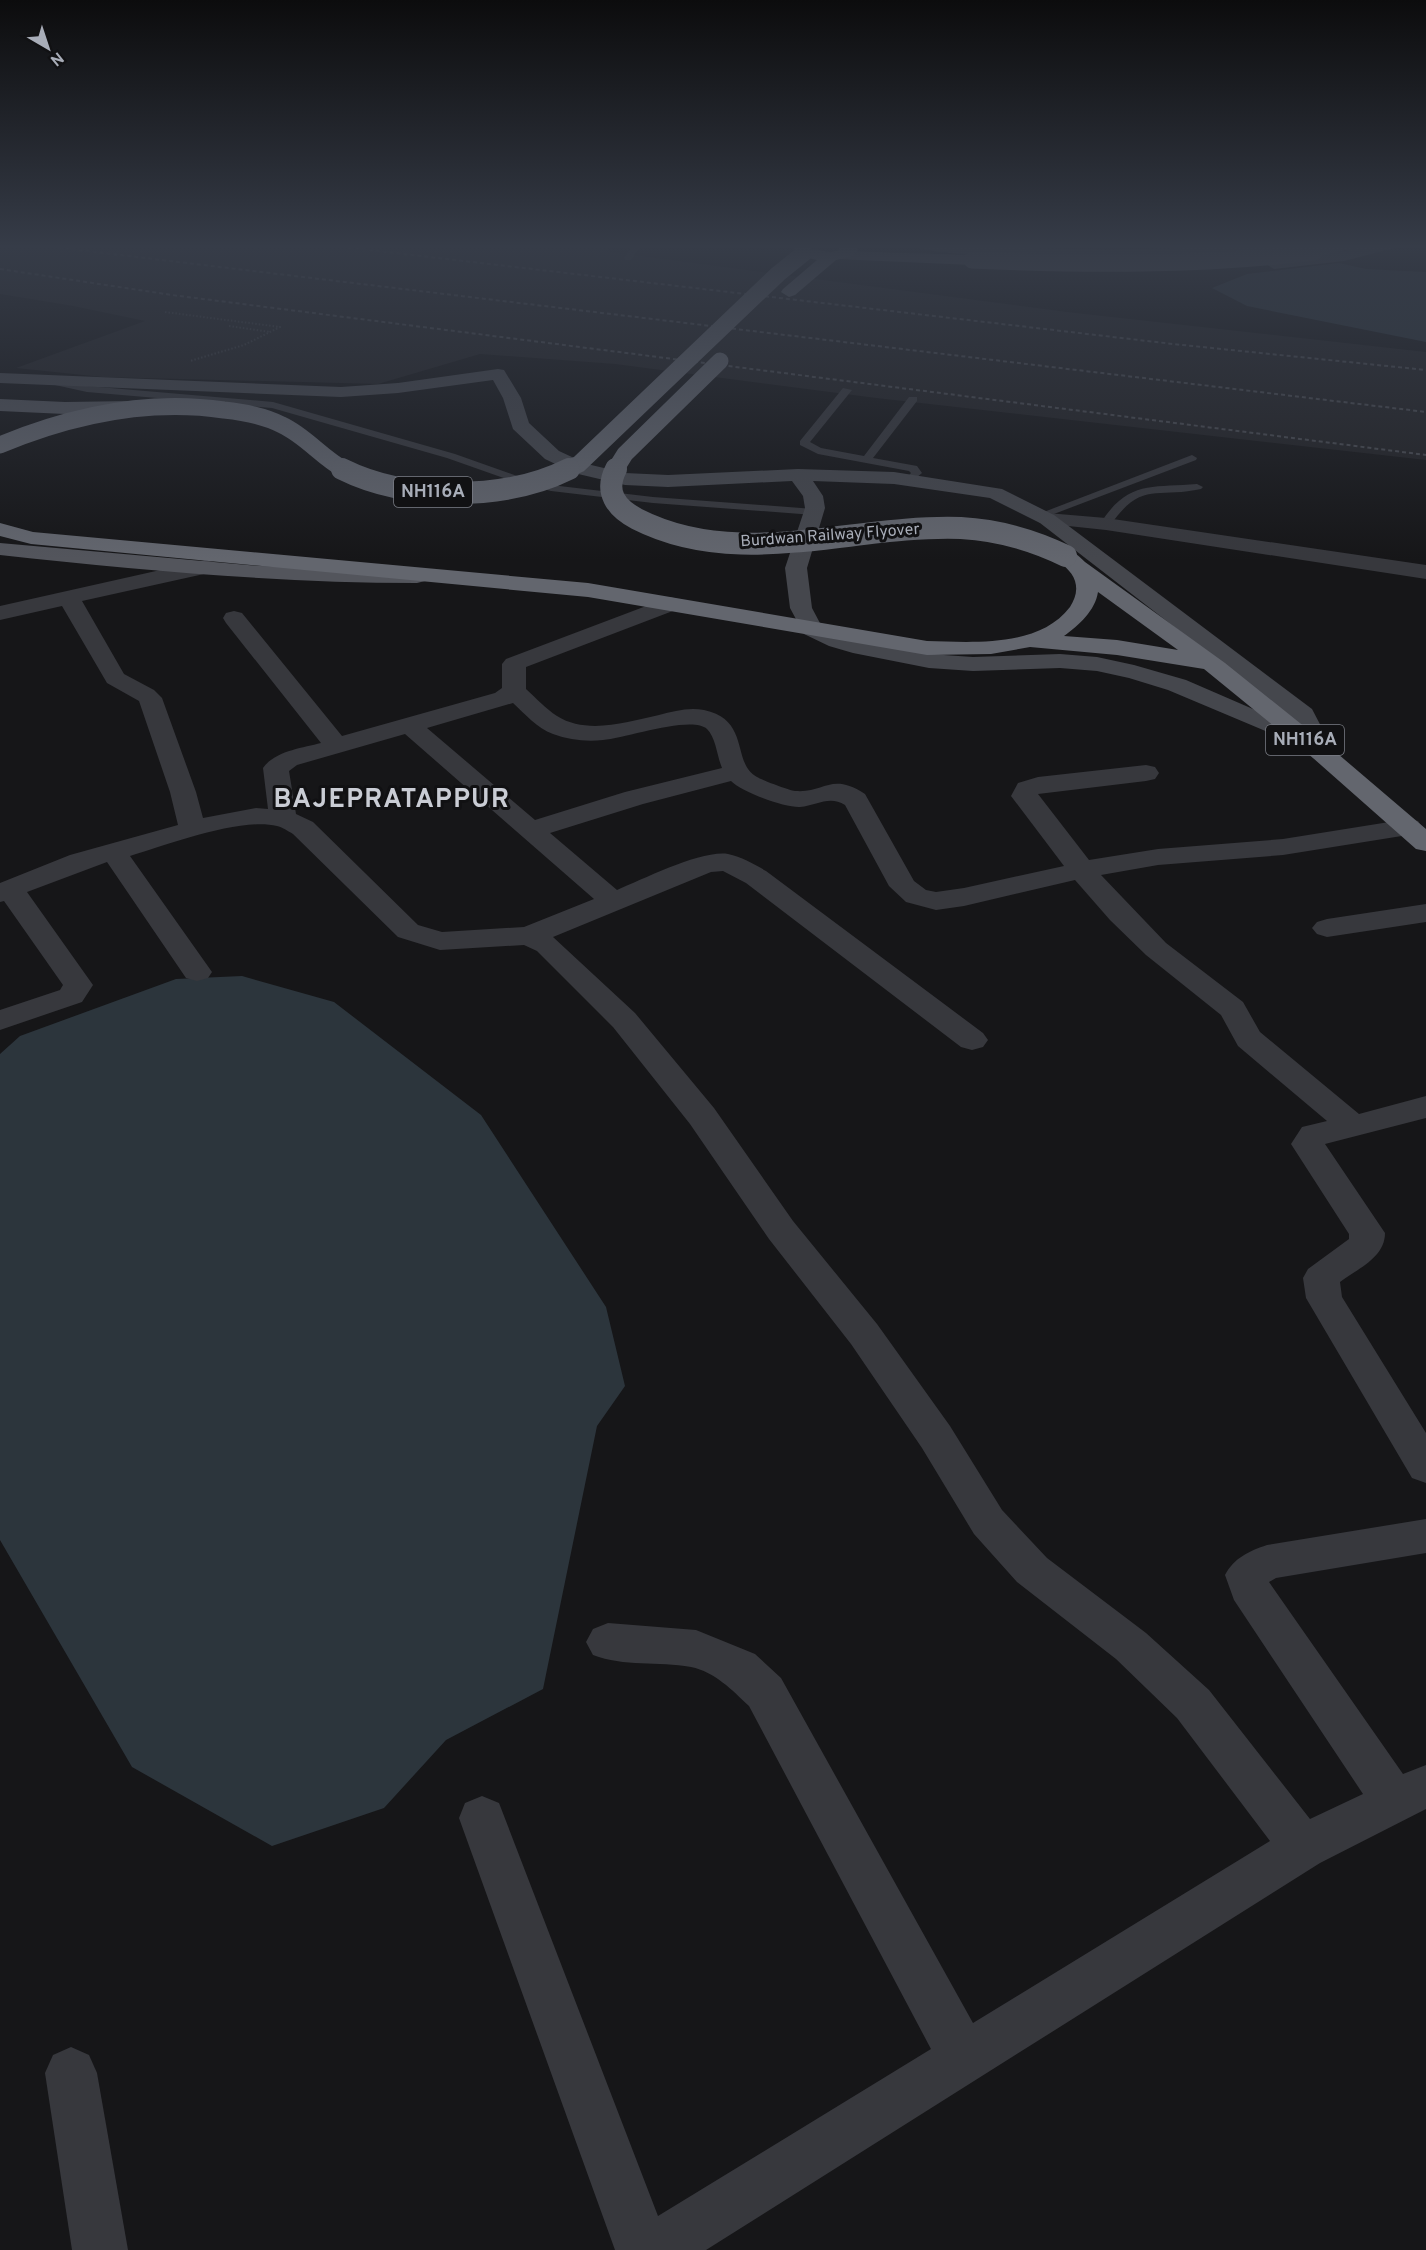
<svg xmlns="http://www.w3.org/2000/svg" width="1426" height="2250" viewBox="0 0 1426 2250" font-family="Overpass,sans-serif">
<rect width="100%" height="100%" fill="#161618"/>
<polygon fill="#222225" points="0,245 604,245 610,252 1067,312 1426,352 1426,460 876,398 615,364 480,354 378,384 102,377 16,368 145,321 73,306 0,294"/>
<g fill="#2c353c">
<polygon points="1339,263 1366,269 1426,272 1426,342 1247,306 1212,288 1247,274"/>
<polygon points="242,976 334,1002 481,1115 606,1307 625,1386 597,1426 543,1689 446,1740 384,1808 272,1846 132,1767 0,1540 0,1054 20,1036 176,979"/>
</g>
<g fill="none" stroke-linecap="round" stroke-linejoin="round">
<g stroke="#3d3f44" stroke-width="2" stroke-dasharray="1.5 2" stroke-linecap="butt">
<polyline points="165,312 280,327 244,345 190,361"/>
<polyline points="229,326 270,332"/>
</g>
<g fill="#37383d" fill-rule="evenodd">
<polygon points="633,245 641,245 631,260 625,260 624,258"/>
<polygon points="49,378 87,386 273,402 455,454 520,477 551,485 653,497 814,509 820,512 814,515 653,503 551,491 512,481 447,458 272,408 87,392 46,383 44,381"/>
<polygon points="843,388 852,390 810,442 821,448 864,456 909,397 917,397 917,401 873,458 917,466 922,473 910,483 905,480 911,473 909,471 818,454 800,445 800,441"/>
<polygon points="1192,455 1197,458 1196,460 1046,517 1038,517 1036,515"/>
<path d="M1197,484L1203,487L1201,489C1156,499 1141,480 1110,526H1102L1100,524C1128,480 1151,488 1197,484Z"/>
</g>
<g fill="#37383d" fill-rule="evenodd">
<polygon points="1047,513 1106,518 1426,565 1426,579 1106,530 1040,523 1037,519 1040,515"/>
<path d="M205,560L213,562L216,567L213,572L82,601L124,674L154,690L162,698L196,792L203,818L256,808L268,809L263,768C275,751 302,748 321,743L226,623L223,618L226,613L234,611L242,613L342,736L495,693L502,688V664L506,659L670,597L678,599L681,604L678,609L526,667V689C536,698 546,709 557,716C587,735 627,722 659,715C674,711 689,707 704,710C751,720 731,763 757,777C762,780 791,791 796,791C825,793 831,772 865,794L914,881L926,890L936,892L964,888L1064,866L1011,796L1018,783L1038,777L1146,765L1155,767L1159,773L1155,779L1146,781L1038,794L1089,860L1158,849L1283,839L1408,819L1418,821L1422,827L1418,833L1408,835L1283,855L1158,865L1101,875L1166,943L1243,1002L1260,1032L1359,1114L1426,1096V1118L1325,1144L1385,1233C1385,1258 1357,1269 1340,1282L1342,1297L1426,1433V1483L1412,1478L1306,1298L1303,1278L1308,1269L1349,1239V1234L1291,1144L1302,1127L1327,1121L1238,1046L1221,1015L1146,955L1110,920L1075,880L964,906L936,910L906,902L889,886L845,805C830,795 817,805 800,807C786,808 741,792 731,781L643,804L550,833L617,890C644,879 701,850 728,854C742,857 754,864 766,871L983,1033L988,1040L983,1047L972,1050L961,1047L746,883L723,871L711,872L553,937L635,1013L714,1108L793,1221L877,1324L950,1426L1002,1510L1047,1558L1146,1633L1209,1690L1310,1819L1363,1794L1234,1600L1225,1575C1234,1558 1249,1551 1267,1545L1426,1519V1553L1276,1578L1269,1582L1403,1774L1426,1765V1809L1320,1863L706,2250H615L459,1818L465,1803L482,1796L499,1803L658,2216L931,2049L749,1706C732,1690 715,1672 691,1667C658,1661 624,1667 593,1655L586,1642L593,1629L608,1623L696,1630L755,1654L781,1678L973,2023L1270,1841L1177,1718L1116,1659L1017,1582L974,1534L922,1448L851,1344L769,1239L690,1124L613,1027L537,951L524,945L440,950L398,937L293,834C288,831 282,827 277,826C240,817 167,845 130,856L212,972L208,978L197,981L186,978L107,862L27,892L93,985L82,1002L0,1030V1010L60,990L63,985L4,901L0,902V883L70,855L178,825L170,792L139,701L107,683L62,606L0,620V606ZM513,703C525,714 537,728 553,734C569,740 587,742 603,740C626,738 692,715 707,729C716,738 717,756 722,768L625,792L535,820L427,728ZM405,734L594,899L524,927L442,932L418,925L313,822L296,814L289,771L297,765Z"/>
<polygon points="1426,904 1426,922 1327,937 1317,934 1312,928 1317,922 1327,919"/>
<polygon points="71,2047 89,2055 97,2073 128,2250 72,2250 45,2073 53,2055"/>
</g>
<g fill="#45474d" fill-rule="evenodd">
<path d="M913,245L1106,250L1299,245C1283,263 929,263 913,245Z"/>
<polygon points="1369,245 1396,245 1394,248 1344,261 1274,269 1266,264 1274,259 1344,251"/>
<path d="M498,369L504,370L521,398L529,423L559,451L587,464L625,473L668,475L798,469L894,472L1002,489L1054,515L1312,709L1335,753L1331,758L1322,761L1313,758L1308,749L1168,690L1129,678L1097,671L1060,668L973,671L929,668L853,653L829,646L804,634L790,608L785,568L805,508L803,496L792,481L668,487L625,485L574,473L545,459L513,429L503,398L493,380L398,393L341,397L0,383V373L341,387L398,383ZM813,481L894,484L990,498L1040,523L1292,718L1297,728L1186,680L1134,665L1097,657L1060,654L973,657L929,654L864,642L845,636L821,625L812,608L807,568L825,508L823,496Z"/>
</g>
<g fill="#53555c" fill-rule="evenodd">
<polygon points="1325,245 1358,245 1356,248 1314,257 1306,252 1309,249"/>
<polygon points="841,251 972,255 980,260 972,265 836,259 833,256"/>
<polygon points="0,399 65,402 133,401 140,403 142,407 140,411 133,413 65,414 0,411"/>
<path d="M0,543L260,566L417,569L425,571L428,576L425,581L417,583C277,583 139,570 0,555Z"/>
</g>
<g fill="#63666e" fill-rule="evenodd">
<polygon points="797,245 814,245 811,249 831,252 840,250 836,245 853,245 858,250 853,256 836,260 795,295 789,297 781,292 783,289 817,260 799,256 794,249"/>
<path d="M0,523L33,532L588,583L927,641C972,642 1039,648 1070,607C1075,599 1078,591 1075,581C1072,570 1061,565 1055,556L1058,551C1071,548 1076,553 1085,562L1225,663L1331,748L1426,829V851L1416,849L1313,758L1204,669L1117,655L1030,647L991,654L927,655L588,597L31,544L0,536ZM1098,592L1178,650L1117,640L1064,636C1079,625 1095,611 1098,592Z"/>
</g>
<g stroke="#4a4c52" stroke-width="2" stroke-dasharray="4 3" stroke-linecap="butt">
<polyline points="37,245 1426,412"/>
<polyline points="327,245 1173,344 1426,370"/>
<polyline points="0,269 172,295 1426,455"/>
</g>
<path stroke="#53555c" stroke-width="17" d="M972,260C1087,265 1200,266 1314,252"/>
<g stroke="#63666e" stroke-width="17">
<path d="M0,445C72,415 147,399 224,410C243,412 265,416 282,425C306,436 322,458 345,470"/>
<polyline points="566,470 579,464 778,274 804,253"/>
<polyline points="615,470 625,454 720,361"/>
</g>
<g stroke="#63666e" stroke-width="22">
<path d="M342,469C406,501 505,501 569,469"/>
<path d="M616,469C604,492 616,508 637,519C739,571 853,524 961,528C998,530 1033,540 1066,556"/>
</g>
</g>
<linearGradient id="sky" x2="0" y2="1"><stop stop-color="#0c0c0d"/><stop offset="0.44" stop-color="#363c48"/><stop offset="1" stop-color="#363c48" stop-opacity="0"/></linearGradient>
<rect width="1426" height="560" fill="url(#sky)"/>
<g text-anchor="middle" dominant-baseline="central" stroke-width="6" stroke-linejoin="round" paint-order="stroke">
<g font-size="16" fill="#a8adb8" stroke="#111113">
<text transform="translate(830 536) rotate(-4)">Burdwan Railway Flyover</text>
</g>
<g fill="#111113" stroke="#7b7e86" stroke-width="1.5">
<rect x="394" y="477" width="78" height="30" rx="4.5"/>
<rect x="1266" y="725" width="78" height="30" rx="4.5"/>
</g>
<g font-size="18" font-weight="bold" fill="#a8adb8">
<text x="433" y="492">NH116A</text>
<text x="1305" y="740">NH116A</text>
</g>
<g font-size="26" font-weight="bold" letter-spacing="1.5" fill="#c9ccd4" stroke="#111113">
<text x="392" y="800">BAJEPRATAPPUR</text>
</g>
</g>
<g transform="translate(48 48) rotate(141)" stroke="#111113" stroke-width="4.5" paint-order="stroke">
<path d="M0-4.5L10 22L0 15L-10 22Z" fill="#a8adb8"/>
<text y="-9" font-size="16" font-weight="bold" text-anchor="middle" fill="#a8adb8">N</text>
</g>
</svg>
